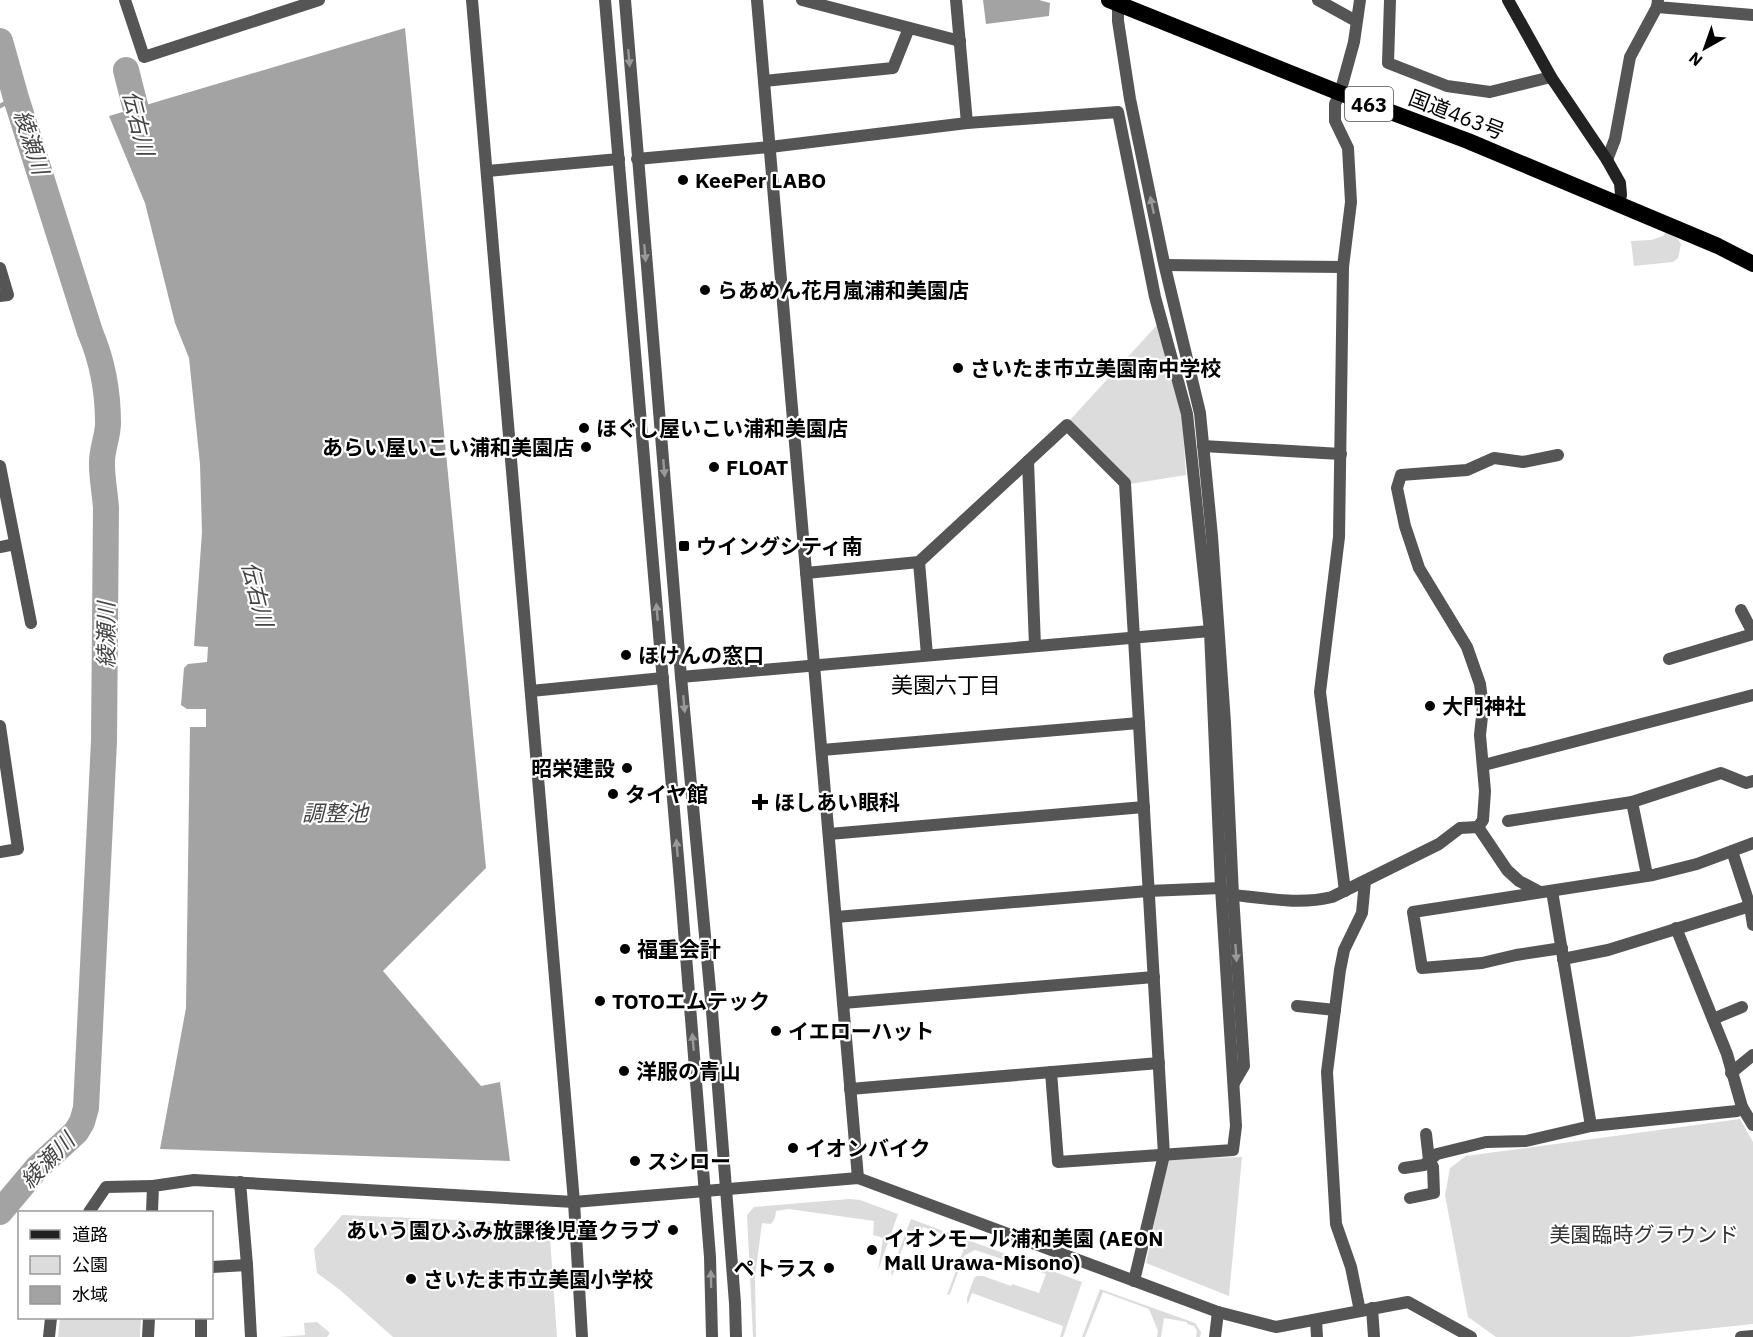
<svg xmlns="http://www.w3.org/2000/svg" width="1753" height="1337" viewBox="0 0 1753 1337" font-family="'IBM Plex Sans','Noto Sans JP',sans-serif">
<rect width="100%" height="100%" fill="#fff"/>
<g fill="#dcdcdc">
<polygon points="1666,232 1678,239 1681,244 1678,258 1673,262 1634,266 1631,241 1651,240 1663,236"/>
<polygon points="1158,324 1182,417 1186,475 1130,484 1070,420"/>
<polygon points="1740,1119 1753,1142 1753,1324 1629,1337 1496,1337 1468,1317 1445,1195 1450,1168 1466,1156"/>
<polygon points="1242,1157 1229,1296 1146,1263 1168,1159"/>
<polygon points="849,1199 860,1200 898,1214 878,1271 883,1238 873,1235 874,1221 789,1209 776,1211 775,1218 771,1224 762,1223 755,1277 756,1337 753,1337 747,1215 754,1207"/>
<polygon points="342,1215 549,1224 557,1337 393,1337 340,1290 317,1273 314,1249"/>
<polygon points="911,1219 1082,1282 1063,1337 1060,1337 1063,1326 972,1293 968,1304 967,1303 967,1298 974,1278 977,1276 983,1276 1011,1286 1012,1284 1039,1293 1046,1274 975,1250 964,1256 950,1294 947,1295 966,1243 923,1227 917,1239 907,1236 892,1276 891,1272"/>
<polygon points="1100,1289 1195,1323 1201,1332 1200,1337 1196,1337 1197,1331 1194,1326 1187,1324 1187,1322 1164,1318 1161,1337 1157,1337 1158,1331 1149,1309 1103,1292 1085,1337 1082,1337"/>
<polygon points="60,1318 141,1318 140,1337 58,1337"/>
<polygon points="317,1322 330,1333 327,1337 279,1337 305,1335 304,1323"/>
</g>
<g fill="#a3a3a3">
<polygon points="983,0 1039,0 1050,3 1049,16 986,24"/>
<polygon points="405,28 486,868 383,971 481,1086 500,1082 510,1161 160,1149 186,1008 190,727 206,727 206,709 187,709 181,705 184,668 188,664 207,662 208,647 194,646 202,532 200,464 189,358 175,323 145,203 109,116"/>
</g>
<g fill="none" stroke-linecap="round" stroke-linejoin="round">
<polyline stroke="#a3a3a3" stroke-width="4.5" points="0,106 16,98"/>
<g stroke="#a3a3a3" stroke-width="26">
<path d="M0,41L16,98L90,332C102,360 108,392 108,423C108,437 101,451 102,465C102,479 105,493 106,508L104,741L86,1108L82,1122L76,1132L37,1168L0,1212"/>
<polyline points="126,70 144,141"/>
</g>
<g stroke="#555" stroke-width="12">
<polyline points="125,0 144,57 319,0"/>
<polyline points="472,0 574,1202 582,1337"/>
<polyline points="757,0 858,1178"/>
<polyline points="802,0 960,41"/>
<polyline points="956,0 967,123"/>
<polyline points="1318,0 1356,21"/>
<polyline points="1390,0 1388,63 1447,86 1490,92 1551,77"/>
<polyline points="1118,4 1118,21 1130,99 1164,263 1200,413 1212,536 1225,723 1233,895 1244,1066 1234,1083"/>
<polyline points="764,81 893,68 909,28"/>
<polyline points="637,159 770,147 967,123 1118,112 1155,297 1187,414 1210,631 1221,888 1236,1126 1233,1150 1058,1162 1051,1072"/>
<polyline points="1607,160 1615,139 1630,57 1657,7"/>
<polyline points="487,171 619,159"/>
<polyline points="1165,265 1343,267"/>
<polyline points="0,268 8,295 0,296"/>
<polyline points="1203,446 1341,454"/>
<polyline points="1028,461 1035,646"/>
<polyline points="0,466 31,623"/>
<polyline points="0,547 15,544"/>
<polyline points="919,562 927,655"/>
<polyline points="806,573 919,562 1067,425 1125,483 1164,1155 1134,1281"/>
<polyline points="1741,610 1753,633"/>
<polyline points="1669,659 1753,634"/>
<polyline points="681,677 1210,631"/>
<polyline points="531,691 663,678"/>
<polyline points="0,726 18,849 0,852"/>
<polyline points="822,750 1139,723"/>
<polyline points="1484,765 1753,695"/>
<polyline points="1632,802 1647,875"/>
<polyline points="1508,821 1632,802 1721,773 1746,783 1753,781"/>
<polyline points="1478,827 1483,820 1485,791 1480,735 1483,707 1480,684 1467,647 1419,568 1405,526 1397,488 1401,475 1467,470 1494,458 1523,462 1558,455"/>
<polyline points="829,834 1144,807"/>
<polyline points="1732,851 1750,906 1753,925"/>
<polyline points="1345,891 1320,692 1339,537 1343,267 1351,202 1348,148 1335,121 1335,104 1340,93 1354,42 1360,0"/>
<polyline points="1552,891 1591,1126"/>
<path d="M1233,895C1266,898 1299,905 1332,897L1439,844L1460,828L1478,827L1507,870L1519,881L1540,892"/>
<polyline points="836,917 1148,891 1221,888"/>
<polyline points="1562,948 1516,955 1482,963 1422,968 1413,912 1653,875 1697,864 1753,843"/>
<polyline points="1563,959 1608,950 1750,906"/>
<polyline points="843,1003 1154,977"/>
<polyline points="1297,1006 1335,1010"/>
<polyline points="1713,1019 1742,1007"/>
<polyline points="1731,1073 1753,1055"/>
<polyline points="850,1089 1159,1063"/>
<polyline points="1742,1107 1753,1125"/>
<polyline points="1404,1168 1424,1165 1437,1154 1486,1142 1526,1141 1591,1126 1737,1111 1742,1107 1727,1054 1676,928"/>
<polyline points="240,1182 247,1265 251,1337"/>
<polyline points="1410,1198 1434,1193 1433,1167 1429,1160 1426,1134"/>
<polyline points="89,1212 106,1187 153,1186"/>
<polyline points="152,1212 153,1186 194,1180 574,1202 705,1191"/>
<polyline points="212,1267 247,1265"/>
<polyline points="1372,1308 1374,1337"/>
<polyline points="1360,1311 1351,1267 1336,1224 1327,1072 1340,970 1344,950 1362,913 1365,881"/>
<polyline points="1316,1320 1317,1337"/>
<polyline points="49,1337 51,1318"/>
<polyline points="148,1337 149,1318"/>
<polyline points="201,1337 201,1318"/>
<polyline points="1215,1337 1218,1312 1276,1327 1408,1302 1471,1337"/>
<polyline points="1741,1337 1753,1336"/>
</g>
<g stroke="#555" stroke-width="12">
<polyline points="605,0 681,893 710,1257 712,1337"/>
<polyline points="625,0 681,677 712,1011 735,1303 736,1337"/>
<polyline points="1658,0 1657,7 1753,15"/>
<polyline points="705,1191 858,1178 1218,1312"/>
</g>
<polyline stroke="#222" stroke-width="12" points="1508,0 1551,77 1607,160 1620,183 1621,195 1619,204"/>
<polyline stroke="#000" stroke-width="16" points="1109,0 1340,93 1468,141 1718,246 1753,264"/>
</g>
<defs><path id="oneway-solid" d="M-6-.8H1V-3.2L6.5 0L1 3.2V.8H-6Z" transform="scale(1.5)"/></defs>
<g fill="#999">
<use href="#oneway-solid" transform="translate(629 58) rotate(85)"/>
<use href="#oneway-solid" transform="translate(1152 205) rotate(-102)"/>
<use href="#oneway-solid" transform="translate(645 253) rotate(85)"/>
<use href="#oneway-solid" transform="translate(664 468) rotate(85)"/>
<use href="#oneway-solid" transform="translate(657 612) rotate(-95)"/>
<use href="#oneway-solid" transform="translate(684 704) rotate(85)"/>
<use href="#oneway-solid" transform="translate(677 848) rotate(-95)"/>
<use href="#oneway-solid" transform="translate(1236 953) rotate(86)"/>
<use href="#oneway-solid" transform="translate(693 1042) rotate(-95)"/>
<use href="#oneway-solid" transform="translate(711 1279) rotate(-91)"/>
</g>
<g fill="#000" stroke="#fff" stroke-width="2">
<circle cx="683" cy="180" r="6"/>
<circle cx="705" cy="290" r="6"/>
<circle cx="958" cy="368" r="6"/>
<circle cx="584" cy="428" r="6"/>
<circle cx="586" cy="447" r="6"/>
<circle cx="714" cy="467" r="6"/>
<rect x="678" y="540" width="12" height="12" rx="3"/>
<circle cx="626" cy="655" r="6"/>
<circle cx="1430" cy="706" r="6"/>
<circle cx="627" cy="768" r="6"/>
<circle cx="613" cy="794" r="6"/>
<path d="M757 793h6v6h6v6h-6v6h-6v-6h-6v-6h6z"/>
<circle cx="625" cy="949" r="6"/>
<circle cx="600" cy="1001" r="6"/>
<circle cx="776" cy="1031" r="6"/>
<circle cx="624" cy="1071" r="6"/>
<circle cx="793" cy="1148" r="6"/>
<circle cx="635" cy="1161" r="6"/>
<circle cx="673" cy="1230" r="6"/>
<circle cx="872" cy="1250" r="6"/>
<circle cx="829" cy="1268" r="6"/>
<circle cx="411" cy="1279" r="6"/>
</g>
<g text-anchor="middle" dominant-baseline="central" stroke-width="4.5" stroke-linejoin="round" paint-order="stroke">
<rect fill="#fff" stroke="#4c4c4c" stroke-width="1.5" x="1345" y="87" width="48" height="34" rx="4.5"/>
<g font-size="20" font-weight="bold" fill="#000">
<text x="1369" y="104">463</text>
</g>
<g font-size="21" fill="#000" stroke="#fff">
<text transform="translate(1457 114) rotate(21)">国道463号</text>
</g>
<g font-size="21" font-weight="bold" fill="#000" stroke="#fff" text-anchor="start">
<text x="695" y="180">KeePer LABO</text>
<text x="717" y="290">らあめん花月嵐浦和美園店</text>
<text x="970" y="368">さいたま市立美園南中学校</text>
<text x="596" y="428">ほぐし屋いこい浦和美園店</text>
<text x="574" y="447" text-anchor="end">あらい屋いこい浦和美園店</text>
<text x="726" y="467">FLOAT</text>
<text x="696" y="546">ウイングシティ南</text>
<text x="638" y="655">ほけんの窓口</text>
<text x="1442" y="706">大門神社</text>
<text x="615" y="768" text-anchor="end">昭栄建設</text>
<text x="625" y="794">タイヤ館</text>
<text x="774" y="802">ほしあい眼科</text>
<text x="637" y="949">福重会計</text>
<text x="612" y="1001">TOTOエムテック</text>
<text x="788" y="1031">イエローハット</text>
<text x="636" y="1071">洋服の青山</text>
<text x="805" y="1148">イオンバイク</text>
<text x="647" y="1161">スシロー</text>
<text x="661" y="1230" text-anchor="end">あいう園ひふみ放課後児童クラブ</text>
<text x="884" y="1238">イオンモール浦和美園 (AEON<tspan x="884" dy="24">Mall Urawa-Misono)</tspan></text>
<text x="817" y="1268" text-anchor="end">ペトラス</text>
<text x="423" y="1279">さいたま市立美園小学校</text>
</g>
<g font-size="21" fill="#333" stroke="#fff">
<text x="1644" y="1234">美園臨時グラウンド</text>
</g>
<g font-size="22" font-style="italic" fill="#444" stroke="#fff">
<text transform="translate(139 123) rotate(76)">伝右川</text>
<text transform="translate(32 142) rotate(72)">綾瀬川</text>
<text transform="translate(258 594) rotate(76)">伝右川</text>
<text transform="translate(105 635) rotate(-90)">綾瀬川</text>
<text x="335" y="812">調整池</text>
<text transform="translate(47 1160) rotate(-46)">綾瀬川</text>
</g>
<g font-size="22" fill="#000" stroke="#fff">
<text x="946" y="684">美園六丁目</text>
</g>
</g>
<rect x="18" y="1211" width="195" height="108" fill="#ffffff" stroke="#999999" stroke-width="1.5"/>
<rect x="30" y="1230" width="30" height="9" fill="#222222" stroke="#999999" stroke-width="1.5"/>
<text x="72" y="1241" font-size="18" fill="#000000">道路</text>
<rect x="30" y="1256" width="30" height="18" fill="#dcdcdc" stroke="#999999" stroke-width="1.5"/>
<text x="72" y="1271" font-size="18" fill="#000000">公園</text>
<rect x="30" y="1286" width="30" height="18" fill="#a3a3a3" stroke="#999999" stroke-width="1.5"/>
<text x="72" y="1301" font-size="18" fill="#000000">水域</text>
<g transform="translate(1705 48) rotate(220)" stroke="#ffffff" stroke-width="4.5" paint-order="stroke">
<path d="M0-4.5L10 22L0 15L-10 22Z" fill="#000000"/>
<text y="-9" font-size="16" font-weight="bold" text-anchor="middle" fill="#000000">N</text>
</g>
</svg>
